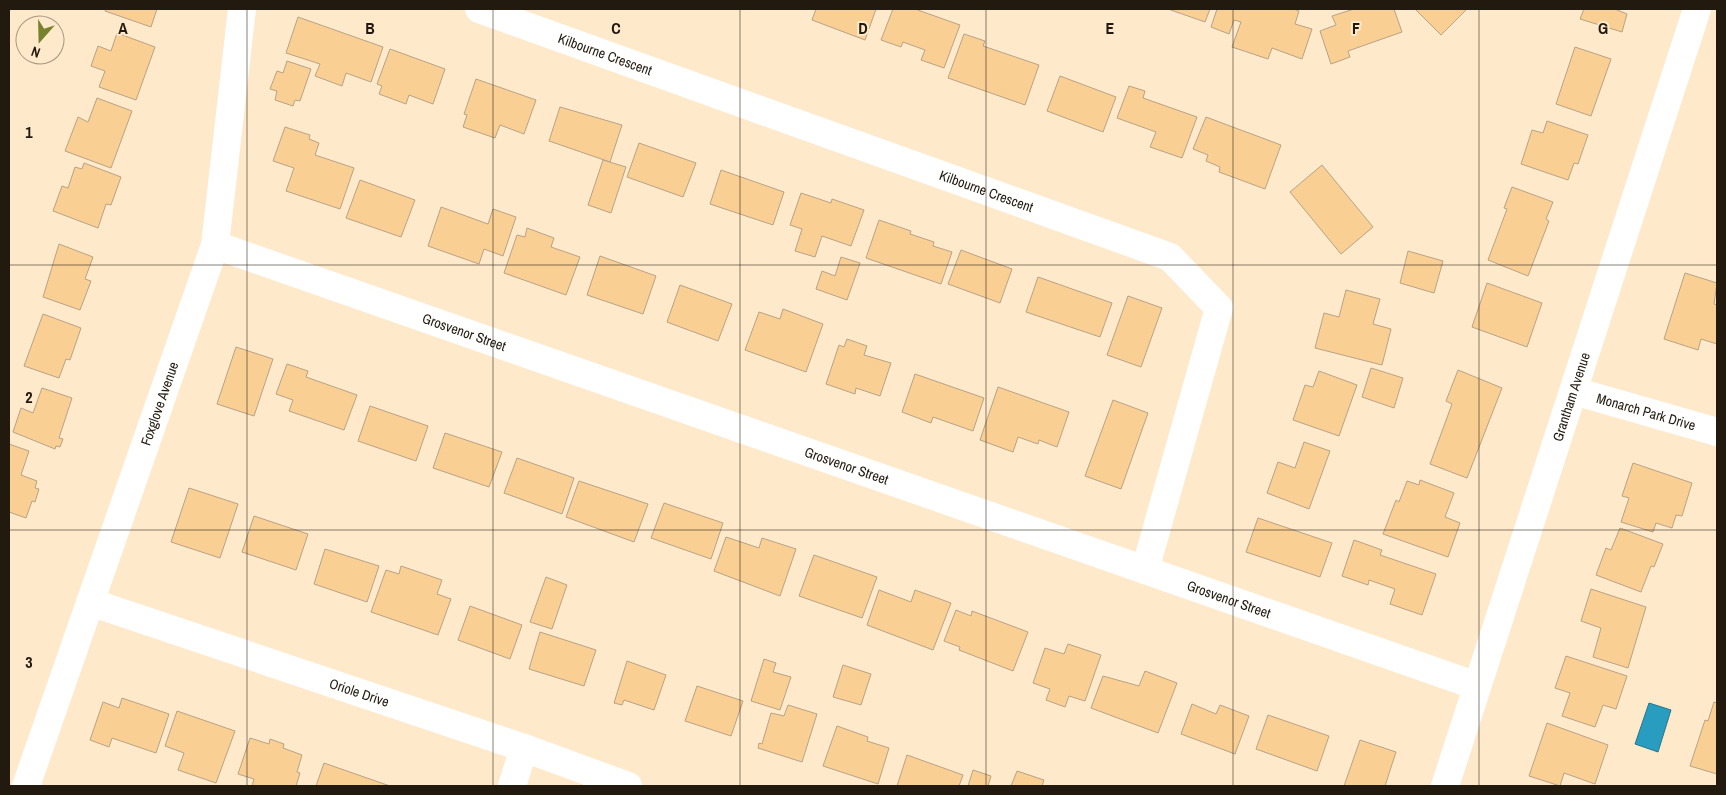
<svg xmlns="http://www.w3.org/2000/svg" width="1726" height="795" viewBox="0 0 1726 795" font-family="'Archivo Narrow',sans-serif">
<rect width="100%" height="100%" fill="#ffe9cb"/>
<polygon fill="#289dc0" stroke="#26768b" points="1649,703 1671,710 1658,752 1635,744"/>
<g fill="#f9cf94" stroke="#b8a386">
<polygon points="106,9 157,9 151,27 105,11"/>
<polygon points="816,9 876,9 865,40 812,20"/>
<polygon points="893,9 915,9 960,25 944,68 921,60 925,50 903,42 901,47 881,40"/>
<polygon points="1168,9 1210,9 1205,22"/>
<polygon points="1217,9 1294,9 1299,11 1295,24 1312,29 1302,59 1272,48 1268,59 1232,47 1241,22 1234,20 1229,34 1211,27"/>
<polygon points="1354,9 1394,9 1402,32 1348,51 1350,57 1331,64 1320,31 1336,25 1332,16"/>
<polygon points="1415,9 1467,9 1441,35"/>
<polygon points="1584,9 1615,9 1627,14 1622,32 1580,19"/>
<polygon points="298,17 383,47 371,82 346,73 342,86 315,76 320,64 286,53"/>
<polygon points="117,33 155,47 136,100 99,87 105,71 91,66 98,46 111,51"/>
<polygon points="964,34 985,41 983,46 1039,65 1025,105 948,78"/>
<polygon points="1575,47 1611,59 1591,116 1556,104"/>
<polygon points="390,49 445,69 433,104 409,95 406,104 379,94 382,86 377,84"/>
<polygon points="287,61 311,69 300,101 295,100 293,106 275,100 277,91 270,89 277,71 283,73"/>
<polygon points="1060,76 1116,97 1103,132 1047,111"/>
<polygon points="476,79 536,100 524,134 500,125 495,138 463,127 467,115 464,114"/>
<polygon points="1129,86 1145,91 1143,98 1197,117 1182,158 1150,147 1156,132 1117,118"/>
<polygon points="97,98 132,111 111,168 65,151 78,117 88,122"/>
<polygon points="560,107 622,125 610,162 549,141"/>
<polygon points="1206,117 1281,145 1265,189 1219,172 1220,167 1206,161 1208,155 1193,149"/>
<polygon points="1547,121 1588,135 1578,164 1574,163 1568,180 1521,164 1532,130 1543,133"/>
<polygon points="285,127 310,135 309,139 319,143 315,155 354,168 340,209 286,191 294,168 273,161"/>
<polygon points="639,143 696,163 683,197 627,177"/>
<polygon points="603,160 626,167 611,213 588,205"/>
<polygon points="84,163 121,177 111,205 106,204 98,228 53,211 62,186 68,188 75,167 82,169"/>
<polygon points="1322,165 1373,227 1341,254 1290,192"/>
<polygon points="721,170 784,192 773,225 710,204"/>
<polygon points="360,180 415,200 401,237 346,218"/>
<polygon points="1512,187 1553,202 1546,219 1549,221 1528,276 1488,260 1507,209 1504,208"/>
<polygon points="801,193 831,203 832,199 864,210 851,246 822,236 815,257 795,251 802,229 790,225"/>
<polygon points="441,207 488,224 493,209 516,217 503,256 484,249 479,264 428,246"/>
<polygon points="879,220 911,231 910,234 934,242 933,246 952,252 941,284 866,258"/>
<polygon points="527,228 554,238 551,247 580,257 566,295 504,273 517,235 525,237"/>
<polygon points="59,244 93,257 85,279 91,281 80,310 43,297"/>
<polygon points="961,250 1012,269 1000,303 948,284"/>
<polygon points="1408,251 1443,261 1434,293 1400,283"/>
<polygon points="600,256 656,276 643,314 587,295"/>
<polygon points="841,257 860,263 847,300 816,289 822,271 835,276"/>
<polygon points="1685,273 1717,283 1714,304 1717,305 1717,344 1701,339 1698,350 1664,339"/>
<polygon points="1038,277 1112,303 1100,337 1026,312"/>
<polygon points="1487,283 1542,303 1527,347 1472,327"/>
<polygon points="680,285 732,304 718,341 667,322"/>
<polygon points="1346,290 1380,299 1373,324 1391,329 1382,365 1315,348 1324,313 1339,317"/>
<polygon points="1128,296 1162,308 1141,367 1107,355"/>
<polygon points="783,309 823,324 806,372 745,350 759,312 780,319"/>
<polygon points="43,314 81,328 70,360 66,359 59,378 24,366"/>
<polygon points="847,339 867,346 864,355 891,363 880,396 856,388 855,394 826,384 839,345 844,347"/>
<polygon points="236,347 273,359 254,416 217,404"/>
<polygon points="287,364 308,371 306,377 357,395 344,430 289,411 293,400 276,394"/>
<polygon points="1371,368 1403,378 1394,408 1362,397"/>
<polygon points="1458,370 1502,388 1467,478 1430,464 1452,404 1446,401"/>
<polygon points="1319,371 1357,385 1339,436 1293,420 1305,385 1313,387"/>
<polygon points="915,374 984,398 973,431 933,417 931,423 902,412"/>
<polygon points="998,387 1069,412 1057,447 1039,440 1038,444 1018,437 1013,452 980,440"/>
<polygon points="42,388 72,398 59,438 63,439 60,447 56,446 55,449 13,432 21,408 33,413"/>
<polygon points="1113,400 1148,413 1121,489 1085,476"/>
<polygon points="370,406 428,426 416,461 358,441"/>
<polygon points="445,433 502,452 489,487 433,468"/>
<polygon points="1304,442 1330,451 1309,509 1267,493 1278,462 1295,468"/>
<polygon points="9,444 29,451 21,475 37,481 35,488 39,489 35,502 32,501 26,518 9,512"/>
<polygon points="517,458 574,478 562,514 504,493"/>
<polygon points="1633,463 1692,483 1682,516 1676,515 1672,528 1656,523 1653,532 1621,522 1629,498 1622,496"/>
<polygon points="1420,480 1454,493 1445,517 1460,523 1448,557 1383,534 1396,500 1399,502 1407,481 1419,485"/>
<polygon points="579,481 648,504 634,542 566,517"/>
<polygon points="189,488 238,504 220,558 171,542"/>
<polygon points="664,503 723,523 711,559 651,538"/>
<polygon points="254,516 308,534 296,570 242,552"/>
<polygon points="1258,518 1332,543 1320,577 1246,552"/>
<polygon points="1620,528 1663,544 1654,567 1651,566 1641,592 1596,575 1606,548 1611,550"/>
<polygon points="726,537 759,548 762,538 796,549 780,596 714,571"/>
<polygon points="1354,540 1382,550 1380,555 1436,574 1422,615 1390,604 1395,589 1369,580 1368,585 1342,576"/>
<polygon points="325,549 379,566 367,602 314,584"/>
<polygon points="814,555 877,577 862,618 799,596"/>
<polygon points="401,566 442,580 437,594 451,599 438,635 371,612 386,570 399,574"/>
<polygon points="546,577 567,585 552,629 530,622"/>
<polygon points="1591,589 1646,607 1628,668 1593,657 1601,628 1581,621"/>
<polygon points="879,590 911,602 915,590 951,603 933,650 867,625"/>
<polygon points="470,606 522,625 510,659 458,640"/>
<polygon points="956,610 971,616 972,611 1028,632 1013,671 959,650 960,647 944,641"/>
<polygon points="540,632 596,650 584,686 529,669"/>
<polygon points="1068,644 1101,655 1085,701 1069,696 1065,707 1046,700 1050,689 1033,683 1045,648 1064,654"/>
<polygon points="1566,656 1627,676 1616,709 1603,705 1595,727 1562,716 1570,693 1555,688"/>
<polygon points="764,659 776,663 773,672 791,677 780,710 751,701"/>
<polygon points="627,661 666,675 654,710 624,700 622,705 614,703"/>
<polygon points="843,665 871,674 861,705 833,697"/>
<polygon points="1145,671 1177,683 1158,733 1091,708 1103,676 1139,686"/>
<polygon points="697,686 743,701 731,736 685,721"/>
<polygon points="122,698 169,714 156,753 112,738 109,747 90,740 103,702 119,708"/>
<polygon points="1714,702 1717,703 1717,774 1690,766 1705,720 1708,721"/>
<polygon points="1192,704 1216,714 1220,705 1249,716 1235,754 1181,734"/>
<polygon points="788,705 817,714 802,762 758,748 759,743 762,744 771,713 784,716"/>
<polygon points="177,711 235,731 216,783 178,770 184,753 165,746"/>
<polygon points="1268,715 1329,736 1317,771 1256,749"/>
<polygon points="1547,723 1608,745 1595,784 1564,773 1560,786 1529,776"/>
<polygon points="837,726 868,737 867,741 889,748 878,784 823,766"/>
<polygon points="250,738 269,744 270,739 284,744 283,748 302,755 297,772 300,773 296,786 252,786 254,779 238,774"/>
<polygon points="1360,740 1396,752 1385,786 1344,786"/>
<polygon points="907,755 963,775 959,786 897,786"/>
<polygon points="324,763 390,786 316,786"/>
<polygon points="973,770 991,776 988,786 968,786"/>
<polygon points="1017,771 1044,780 1042,786 1011,786"/>
</g>
<g fill="none" stroke-linecap="round" stroke-linejoin="round">
<g stroke="#fff" stroke-width="28">
<path id="s1" d="M479,9L1170,257L1219,308L1145,570"/>
<path id="s2" d="M215,245L1477,686"/>
<path id="s3" d="M1574,391L1717,432"/>
<path id="s4" d="M90,602L524,748L628,786"/>
<path id="s5" d="M26,786L215,245L242,9"/>
<polyline points="512,786 524,748"/>
<path id="s6" d="M1445,786L1697,9"/>
</g>
</g>
<path fill="none" stroke="#221a0f" stroke-width="1" stroke-opacity="0.55" d="M247,9V786M493,9V786M740,9V786M986,9V786M1233,9V786M1479,9V786M9,265H1717M9,530H1717"/>
<g text-anchor="middle" dominant-baseline="central" stroke-width="4" stroke-linejoin="round" paint-order="stroke">
<g font-size="14" fill="#221a0f" stroke="#ffe9cb">
<text stroke="none"><textPath href="#s1" startOffset="134">Kilbourne Crescent</textPath></text>
<text stroke="none"><textPath href="#s1" startOffset="539">Kilbourne Crescent</textPath></text>
<text stroke="none"><textPath href="#s2" startOffset="264">Grosvenor Street</textPath></text>
<text stroke="none"><textPath href="#s6" startOffset="409">Grantham Avenue</textPath></text>
<text stroke="none"><textPath href="#s5" startOffset="405">Foxglove Avenue</textPath></text>
<text stroke="none"><textPath href="#s3" startOffset="75">Monarch Park Drive</textPath></text>
<text stroke="none"><textPath href="#s2" startOffset="669">Grosvenor Street</textPath></text>
<text stroke="none"><textPath href="#s2" startOffset="1074">Grosvenor Street</textPath></text>
<text stroke="none"><textPath href="#s4" startOffset="284">Oriole Drive</textPath></text>
</g>
</g>
<g font-size="16" text-anchor="middle" font-weight="bold" fill="#221a0f" stroke="#ffe9cb" stroke-width="4" stroke-linejoin="round" paint-order="stroke">
<text x="123" y="34">A</text>
<text x="370" y="34">B</text>
<text x="616" y="34">C</text>
<text x="863" y="34">D</text>
<text x="1110" y="34">E</text>
<text x="1356" y="34">F</text>
<text x="1603" y="34">G</text>
<text x="29" y="138">1</text>
<text x="29" y="403">2</text>
<text x="29" y="668">3</text>
</g>
<rect width="1726" height="795" fill="none" stroke="#221a0f" stroke-width="20"/>
<g transform="translate(40 40) rotate(200)"><circle r="24" fill="#ffe9cb" stroke="#a79680"/>
<path d="M0-4L9 19L0 12L-9 19Z" fill="#78822e"/>
<text y="-8" font-size="14" font-weight="bold" text-anchor="middle" fill="#221a0f">N</text>
</g>
</svg>
